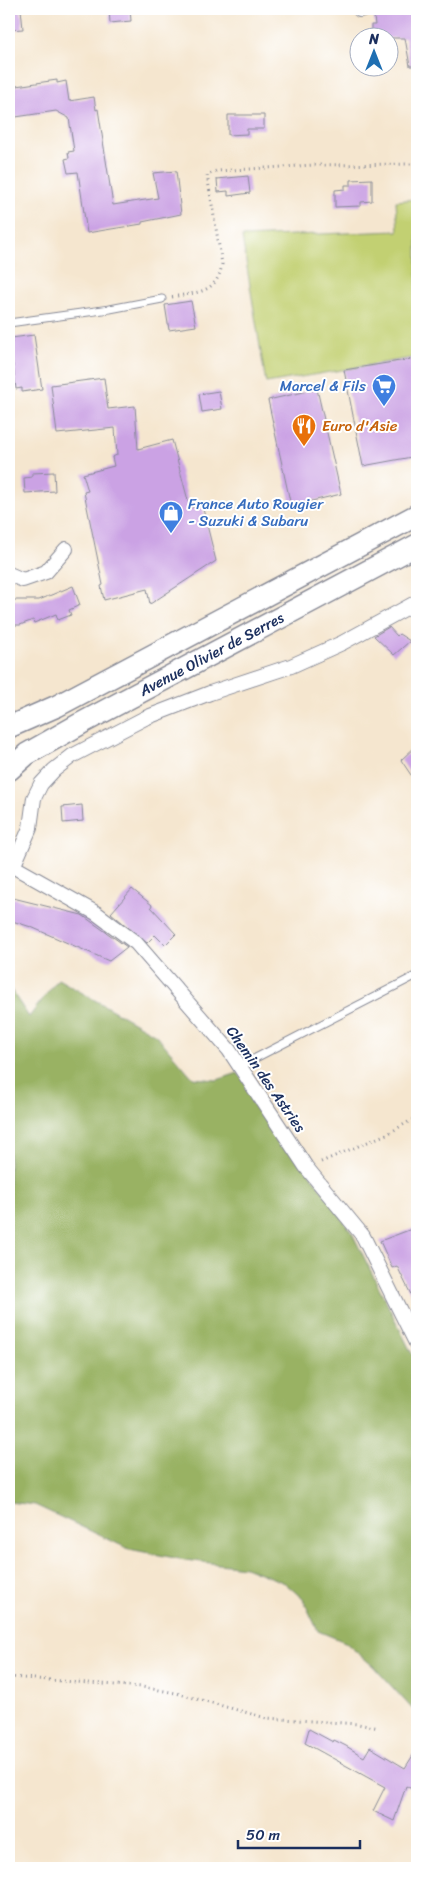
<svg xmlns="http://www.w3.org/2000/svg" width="426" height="1877" viewBox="0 0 426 1877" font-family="Sriracha,sans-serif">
<rect width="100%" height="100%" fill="#fff"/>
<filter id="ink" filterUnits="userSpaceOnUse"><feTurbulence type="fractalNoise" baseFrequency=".02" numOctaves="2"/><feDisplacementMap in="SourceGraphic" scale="10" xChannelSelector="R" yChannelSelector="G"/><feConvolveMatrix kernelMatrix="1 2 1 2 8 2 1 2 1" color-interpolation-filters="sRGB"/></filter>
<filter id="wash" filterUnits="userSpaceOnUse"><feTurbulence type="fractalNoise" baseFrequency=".0096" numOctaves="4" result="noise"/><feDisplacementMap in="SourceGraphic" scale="20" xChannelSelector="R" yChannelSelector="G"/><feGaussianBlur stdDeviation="1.12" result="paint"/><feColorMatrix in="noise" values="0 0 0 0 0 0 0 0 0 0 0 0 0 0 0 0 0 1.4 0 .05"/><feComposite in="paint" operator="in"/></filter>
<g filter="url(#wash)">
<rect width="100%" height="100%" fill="#f5e6cf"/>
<polygon fill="#c2d072" stroke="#6e8068" points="417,199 417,357 266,383 242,237 398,231 396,201"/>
<polygon fill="#99b264" stroke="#5a7061" points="58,979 156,1035 193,1078 217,1080 238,1073 351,1231 417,1364 417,1714 373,1666 345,1642 318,1631 303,1599 285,1583 245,1567 185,1560 129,1549 35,1505 9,1502 9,987 29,1017"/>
<g id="blocks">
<g fill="#cba2e4">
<polygon points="9,9 21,9 23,29 9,30"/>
<polygon points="109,9 130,9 131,21 110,23"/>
<polygon points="417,11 417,66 410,66 405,38 371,38 371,25 375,25 374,17"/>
<polygon points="57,80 57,83 66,81 69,101 94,97 96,110 98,109 113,205 158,198 153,173 176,171 181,214 142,222 142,224 87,233 78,172 68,173 65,159 69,158 68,152 74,151 69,118 56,111 9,118 9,87"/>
<polygon points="228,115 264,115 264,129 247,129 247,134 228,135"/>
<polygon points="248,176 250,193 228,196 228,191 218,192 217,179"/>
<polygon points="372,179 372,201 361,202 361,206 335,207 335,190 345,189 345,185 351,185 351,180"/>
<polygon points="191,301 196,326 169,330 165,305"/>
<polygon points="34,335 42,389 22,392 22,388 16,389 12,358 9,359 9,343 12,343 11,338"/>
<polygon points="412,359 414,370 417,370 417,456 363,466 344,370"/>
<polygon points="104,378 108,409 135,406 138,449 172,440 190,508 202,505 216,561 150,604 147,589 104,600 101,586 103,585 84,492 88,491 83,474 114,466 112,457 117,455 115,428 57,434 51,385"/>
<polygon points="317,389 341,494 291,506 268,400"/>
<polygon points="219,391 222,409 202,412 199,394"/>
<polygon points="54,472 55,491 25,493 24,478 32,477 32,473"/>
<polygon points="73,586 80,605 69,610 71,615 58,620 56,614 34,623 33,620 20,625 9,625 9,600 39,600"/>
<polygon points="389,627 397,636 399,634 410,641 394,655 374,636"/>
<polygon points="417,745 417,784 401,760"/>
<polygon points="82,805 83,821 63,823 62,807"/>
<polygon points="132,889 152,905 151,907 176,934 165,945 155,935 147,943 111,913"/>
<polygon points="9,897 82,915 127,947 109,961 31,927 9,920"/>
<polygon points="417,1227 417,1307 397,1266 392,1268 380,1241"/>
<polygon points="309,1729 333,1742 334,1740 346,1746 364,1757 370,1747 405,1768 417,1749 417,1782 414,1790 406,1786 394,1821 373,1811 385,1787 305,1743"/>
</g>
</g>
</g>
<g filter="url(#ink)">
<use href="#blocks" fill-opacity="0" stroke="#888a96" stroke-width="1"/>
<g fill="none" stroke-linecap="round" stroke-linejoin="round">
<defs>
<g id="service">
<polyline points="9,323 110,309 162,299"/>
<polyline points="240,1066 417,975"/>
</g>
<g id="minor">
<polyline points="360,10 363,9"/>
<polyline points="9,574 23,580 46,572 66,549"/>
<polyline points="9,864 96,913 136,943 229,1050 306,1167 363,1236 417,1345"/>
<polyline points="13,867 30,828 34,798 41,784 54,770 72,756 145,718 210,693 291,666 342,643 417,602"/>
</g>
<g id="primary">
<polyline points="9,727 57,706 417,515"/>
<path id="s1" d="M9,770L27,754L80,724L417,545"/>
</g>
</defs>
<use href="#service" stroke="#888a96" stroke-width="9"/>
<use href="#minor" stroke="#888a96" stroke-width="16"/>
<use href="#primary" stroke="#888a96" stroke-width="24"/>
<g stroke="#888a96" stroke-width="3" stroke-dasharray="1 4" stroke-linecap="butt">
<path d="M172,297C197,292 217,294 222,264L207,175L216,171L315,165L417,164"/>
<polyline points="321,1162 389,1133 417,1117"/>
<polyline points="9,1677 142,1687 176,1693 266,1718 358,1724 379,1728"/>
</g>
<use href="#service" stroke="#fff" stroke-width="7"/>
<use href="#minor" stroke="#fff" stroke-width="14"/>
<use href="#primary" stroke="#fff" stroke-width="21"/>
</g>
</g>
<defs>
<symbol id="supermarket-pin" viewBox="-11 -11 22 30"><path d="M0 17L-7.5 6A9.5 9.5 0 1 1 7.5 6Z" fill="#3f7fe0" stroke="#fff"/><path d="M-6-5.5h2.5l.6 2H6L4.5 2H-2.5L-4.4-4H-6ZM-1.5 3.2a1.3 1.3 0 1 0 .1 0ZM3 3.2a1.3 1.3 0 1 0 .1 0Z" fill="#fff"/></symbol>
<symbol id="restaurant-pin" viewBox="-11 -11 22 30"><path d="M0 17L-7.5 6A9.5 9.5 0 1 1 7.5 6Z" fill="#e8710a" stroke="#fff"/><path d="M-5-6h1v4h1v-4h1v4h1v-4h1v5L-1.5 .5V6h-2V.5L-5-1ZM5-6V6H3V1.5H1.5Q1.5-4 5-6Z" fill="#fff"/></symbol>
<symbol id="shop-pin" viewBox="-11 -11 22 30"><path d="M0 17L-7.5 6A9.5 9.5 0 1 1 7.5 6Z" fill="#3f7fe0" stroke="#fff"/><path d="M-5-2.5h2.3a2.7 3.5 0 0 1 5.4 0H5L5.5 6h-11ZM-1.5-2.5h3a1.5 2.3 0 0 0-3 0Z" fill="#fff"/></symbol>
</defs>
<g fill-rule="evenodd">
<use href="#supermarket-pin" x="370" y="372" width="28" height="38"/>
<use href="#restaurant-pin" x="290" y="412" width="28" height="38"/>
<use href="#shop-pin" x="157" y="499" width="28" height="38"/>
</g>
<g text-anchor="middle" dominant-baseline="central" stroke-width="4" stroke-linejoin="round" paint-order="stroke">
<g font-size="15" fill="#366cbe" stroke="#fff" text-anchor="end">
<text x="366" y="386">Marcel &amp; Fils</text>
<text x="188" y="504" text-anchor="start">France Auto Rougier<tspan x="188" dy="17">- Suzuki &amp; Subaru</tspan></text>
</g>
<g font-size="15" fill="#c56008" stroke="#fff" text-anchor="start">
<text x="322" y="426">Euro d'Asie</text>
</g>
<g font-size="15" fill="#1b2f5e" stroke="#fff">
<text stroke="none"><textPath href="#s1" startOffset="234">Avenue Olivier de Serres</textPath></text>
<text transform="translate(266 1079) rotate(55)">Chemin des Astries</text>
</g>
</g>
<rect width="426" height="1877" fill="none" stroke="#fff" stroke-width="30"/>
<g transform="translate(374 52)"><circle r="24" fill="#ffffff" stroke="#a4acbf"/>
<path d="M0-4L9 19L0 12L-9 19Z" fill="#1f6fb2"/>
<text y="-8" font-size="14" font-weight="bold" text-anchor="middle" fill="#1b2f5e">N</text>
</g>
<path d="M238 1840v8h122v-8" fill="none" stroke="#1b2f5e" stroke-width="2.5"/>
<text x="246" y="1840" font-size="15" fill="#1b2f5e" stroke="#ffffff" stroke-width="4" paint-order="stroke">50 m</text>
</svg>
